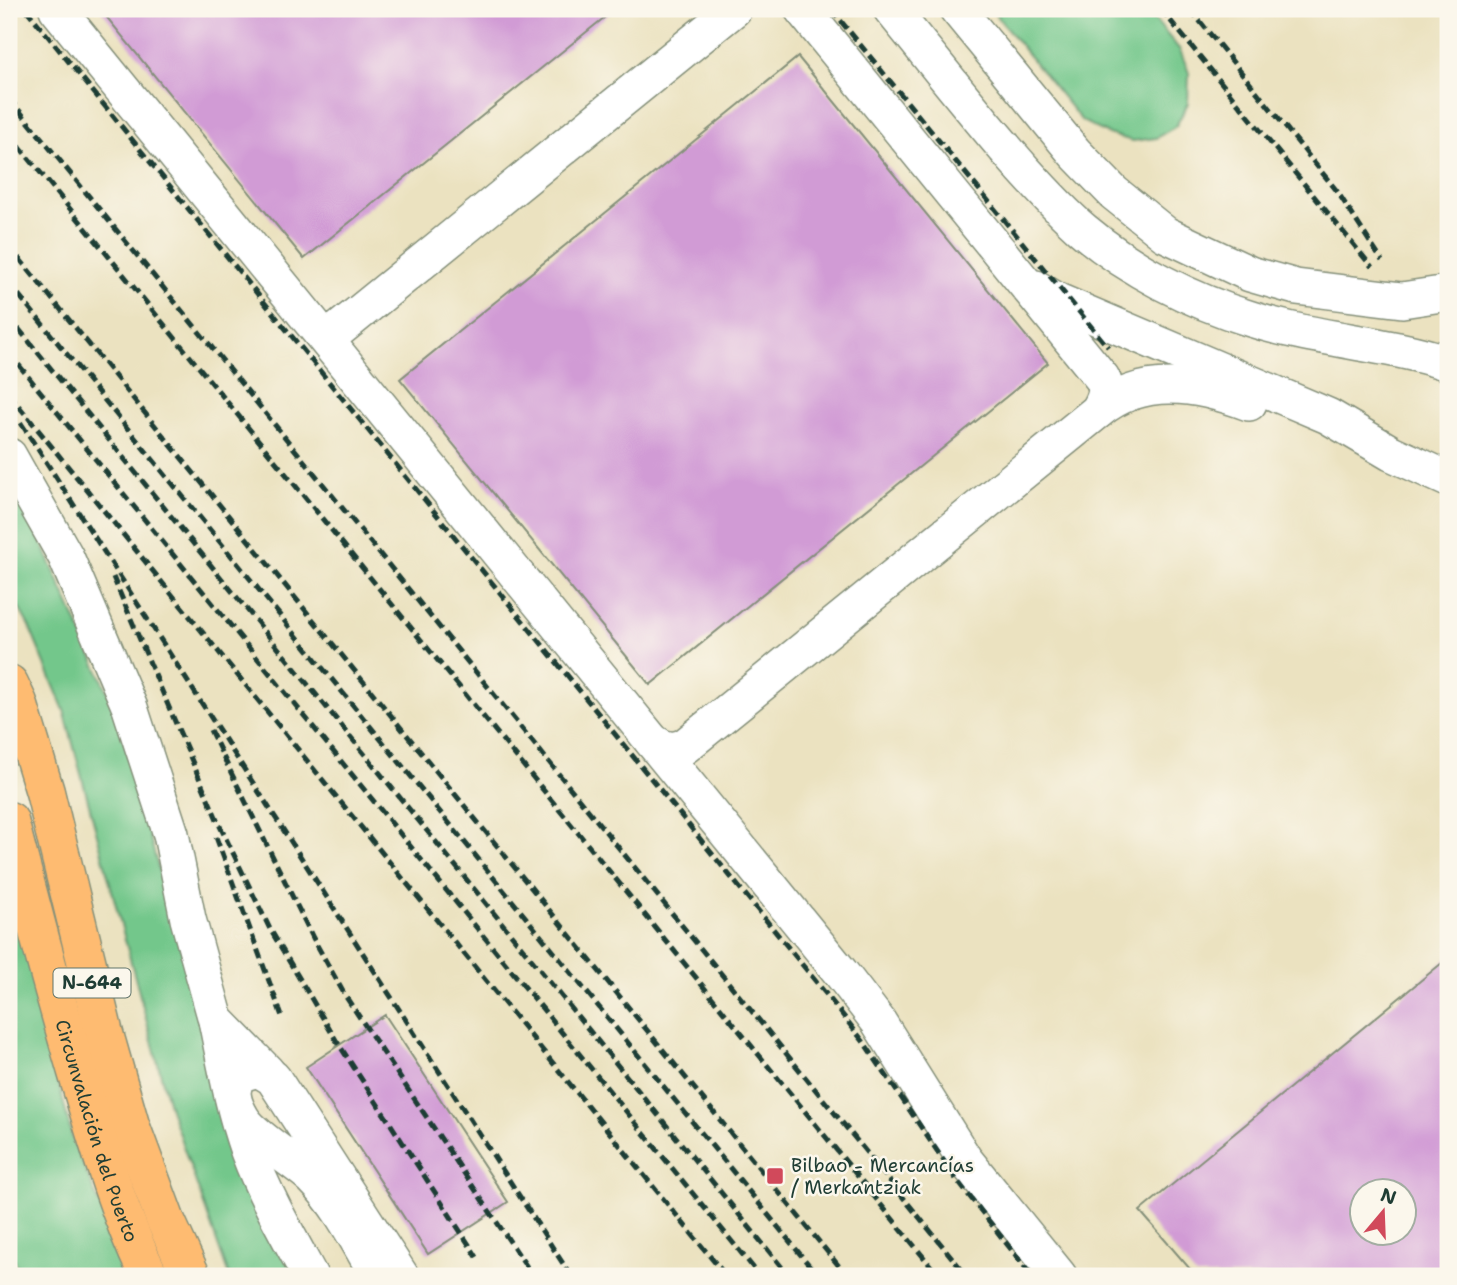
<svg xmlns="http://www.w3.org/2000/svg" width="1457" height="1285" viewBox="0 0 1457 1285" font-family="'Shantell Sans',sans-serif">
<rect width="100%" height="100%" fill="#fbf7ec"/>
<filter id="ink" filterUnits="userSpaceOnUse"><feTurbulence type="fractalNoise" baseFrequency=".0143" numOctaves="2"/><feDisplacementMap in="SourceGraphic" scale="14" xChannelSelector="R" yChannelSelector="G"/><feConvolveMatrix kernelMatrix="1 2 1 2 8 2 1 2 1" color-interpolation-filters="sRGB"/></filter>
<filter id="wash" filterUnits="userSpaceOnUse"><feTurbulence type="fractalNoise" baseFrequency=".00686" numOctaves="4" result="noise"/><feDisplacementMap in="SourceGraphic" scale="28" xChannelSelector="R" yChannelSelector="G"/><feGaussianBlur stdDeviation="1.57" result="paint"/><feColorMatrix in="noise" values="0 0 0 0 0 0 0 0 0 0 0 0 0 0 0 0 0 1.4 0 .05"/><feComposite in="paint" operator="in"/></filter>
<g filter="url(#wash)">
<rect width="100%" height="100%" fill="#ebe2c0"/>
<g fill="#73c78b" stroke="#498260" stroke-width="2">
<polygon points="991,9 1146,9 1180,50 1189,73 1188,103 1176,126 1156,138 1133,141 1108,134 1082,121"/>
<polygon points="9,487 30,517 116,710 175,931 294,1276 229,1276 170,1109 64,710 29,626 9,590"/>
<polygon points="9,883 73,1141 130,1276 21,1276 9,1246"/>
</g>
<g id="blocks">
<g fill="#d19bd5" fill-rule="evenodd">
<polygon points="100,9 615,9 304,259"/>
<polygon points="798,57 1048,363 650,685 400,379"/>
<path d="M1448,958V1276H1196L1140,1211ZM1362,1190H1404V1232H1362Z"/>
<polygon points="385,1015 508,1202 428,1254 306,1067"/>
</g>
</g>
</g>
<g filter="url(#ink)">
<use href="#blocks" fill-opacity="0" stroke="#85907a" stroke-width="2"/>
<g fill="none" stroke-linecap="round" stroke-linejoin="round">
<defs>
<g id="minor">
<path d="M57,9L652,741C663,749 672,752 685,746L1098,411C1105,399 1109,390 1102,378L802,9"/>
<path d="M891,9C935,63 977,117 1023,169C1042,190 1061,211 1083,230C1130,270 1192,301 1251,319C1316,340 1384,342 1448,363"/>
<polyline points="957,9 1075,153 1114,193 1165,234 1250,274 1296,287 1402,300 1448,293"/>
<polyline points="1036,288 1058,301 1328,416 1391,453 1448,479"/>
<polyline points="327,339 734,9"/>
<path d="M1098,411C1143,374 1198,384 1249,403"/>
<polyline points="9,456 66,557 130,708 171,834 188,919 216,1020"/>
<polyline points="652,741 841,973 878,1021 965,1160 1059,1276"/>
<path d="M267,1072L216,1020C225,1064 233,1109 248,1151C264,1194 288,1236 310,1276"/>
<path d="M378,1276C358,1242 341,1206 312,1177C294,1160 253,1137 242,1118C233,1103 228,1087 241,1074L258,1069L273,1078L401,1276"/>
</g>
<g id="highway">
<polyline points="9,684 18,703 45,792 104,1034 130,1125 165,1219 191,1276"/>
<path id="s1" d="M9,821C33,912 56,1004 84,1095C102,1156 121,1219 149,1276"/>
</g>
</defs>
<use href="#minor" stroke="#85907a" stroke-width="38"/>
<use href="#highway" stroke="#85907a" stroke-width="41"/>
<use href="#minor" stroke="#fff" stroke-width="35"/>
<use href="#highway" stroke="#febb71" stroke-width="38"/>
<g stroke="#1f3d34" stroke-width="5" stroke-dasharray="10 5" stroke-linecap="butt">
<polyline points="26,9 826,994 863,1041 956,1179 1032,1276"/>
<polyline points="831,9 1108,347"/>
<polyline points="1161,9 1372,267"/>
<polyline points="1190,9 1337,191 1382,261"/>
<polyline points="9,98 967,1276"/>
<polyline points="9,134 939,1276"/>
<polyline points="9,246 847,1276"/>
<polyline points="9,283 818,1276"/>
<polyline points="9,317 789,1276"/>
<polyline points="9,353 760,1276"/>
<polyline points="9,394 726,1276"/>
<polyline points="21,423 571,1276"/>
<polyline points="113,577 219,824 270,929 336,1040 477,1257"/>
<polyline points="210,730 313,938 346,997 533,1276"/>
<polyline points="216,837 283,1019"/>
</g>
</g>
</g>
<rect fill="#d1495b" stroke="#fbf7ec" stroke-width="2.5" x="766" y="1167" width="18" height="18" rx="3.5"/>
<g text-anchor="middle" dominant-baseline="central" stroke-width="5" stroke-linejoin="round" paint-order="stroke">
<rect fill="#fbf7ec" stroke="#61756b" stroke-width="2" x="53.5" y="968.5" width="77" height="29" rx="5"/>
<g font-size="18" font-weight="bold" fill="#1f3d34">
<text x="92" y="983">N-644</text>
</g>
<g font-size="19" fill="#1f3d34" stroke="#fbf7ec">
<text stroke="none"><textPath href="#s1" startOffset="322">Circunvalación del Puerto</textPath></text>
</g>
<g font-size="19" fill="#1f3d34" stroke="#fbf7ec" text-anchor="start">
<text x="791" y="1165">Bilbao - Mercancías<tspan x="791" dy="22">/ Merkantziak</tspan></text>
</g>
</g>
<rect width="1457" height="1285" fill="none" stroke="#fbf7ec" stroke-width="35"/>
<g transform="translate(1383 1212) rotate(19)"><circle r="33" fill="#fbf7ec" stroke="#a3ada2" stroke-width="2"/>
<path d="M0-5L12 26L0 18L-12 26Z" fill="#d1495b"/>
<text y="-10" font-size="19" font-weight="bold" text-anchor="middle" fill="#1f3d34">N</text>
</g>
</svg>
